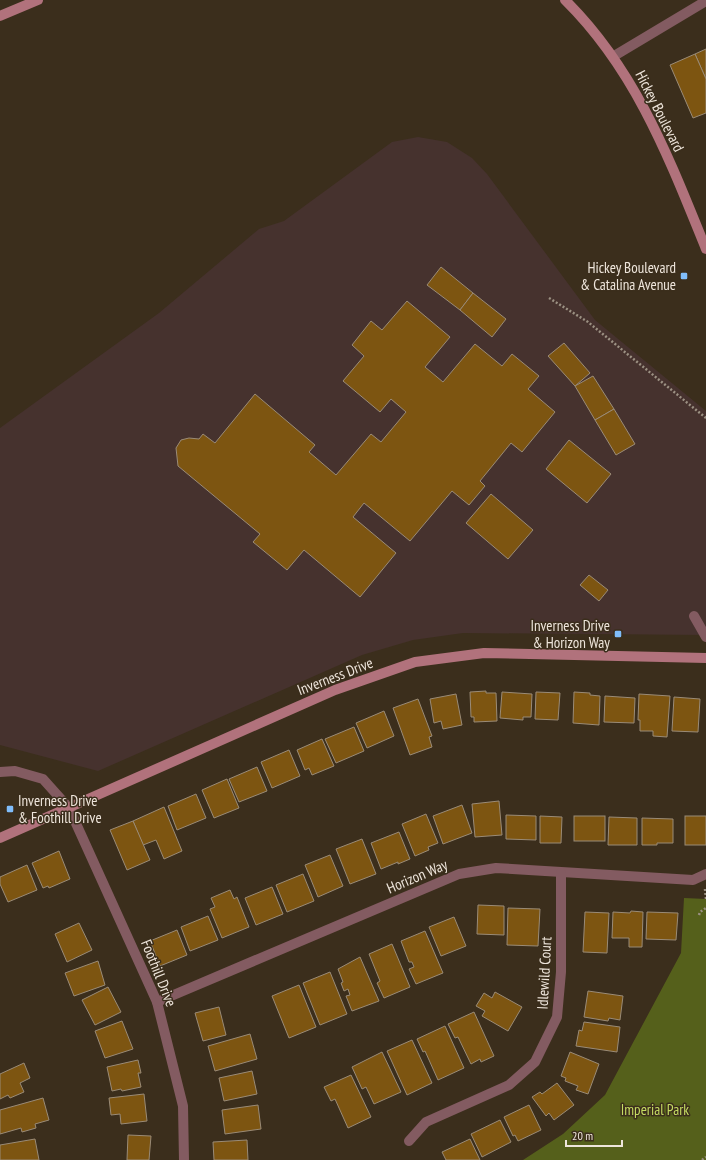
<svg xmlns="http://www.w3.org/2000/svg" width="706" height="1160" viewBox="0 0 706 1160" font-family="'PT Sans Narrow',sans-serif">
<rect width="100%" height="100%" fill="#3b2e1c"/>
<polygon fill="#46322e" points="418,137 447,142 472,158 487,174 595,320 706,411 706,635 463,633 413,640 362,655 98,771 0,745 0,428 159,313 259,229 284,221 392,142"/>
<polygon fill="#55601b" points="684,898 706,899 706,1160 523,1160 563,1134 605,1095 681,953"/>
<g fill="#7d5511" stroke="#9a8b77">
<polygon points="706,49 706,79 695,54"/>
<polygon points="695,54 706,79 706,113 693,118 670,65"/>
<polygon points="441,267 473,293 460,310 427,285"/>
<polygon points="473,293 506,319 492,337 460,310"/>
<polygon points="407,301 450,337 425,367 443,382 475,344 502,366 512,354 539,376 528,389 555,412 522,452 511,443 480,481 485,486 469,505 452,491 410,541 364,503 353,517 396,553 360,597 304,550 287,570 253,542 260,534 178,466 176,448 181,440 189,438 199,439 203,434 215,443 255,394 315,445 309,452 336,475 371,434 381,442 406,412 391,399 380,412 343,381 364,356 352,345 371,321 382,330"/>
<polygon points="564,343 590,373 575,386 548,356"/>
<polygon points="593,376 614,409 595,420 575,386"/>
<polygon points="614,409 635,444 616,455 595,420"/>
<polygon points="569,440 611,474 587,503 546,469"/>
<polygon points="491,494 533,530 508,559 466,523"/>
<polygon points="589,575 608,590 599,601 580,585"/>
<polygon points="486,691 486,693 496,693 497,721 474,722 474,717 471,717 470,692"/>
<polygon points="502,692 532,694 531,717 523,717 523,720 500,718"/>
<polygon points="536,692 560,693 558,720 535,719"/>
<polygon points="574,692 590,693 590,695 600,696 599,725 573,723"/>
<polygon points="456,694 462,725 443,729 441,721 434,723 430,699"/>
<polygon points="639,694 670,696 667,737 653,736 653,731 640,731 640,720 638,720"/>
<polygon points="605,696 635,698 634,723 604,722"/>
<polygon points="674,697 700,699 698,732 672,731"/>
<polygon points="418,699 432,736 429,737 432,747 410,755 393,708"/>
<polygon points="384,711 394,736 367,748 356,723"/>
<polygon points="354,727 364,751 336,763 325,739"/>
<polygon points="322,739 334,766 312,775 309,768 305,770 297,750"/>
<polygon points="289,750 300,776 272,788 261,762"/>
<polygon points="257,767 267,791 239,802 229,779"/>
<polygon points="227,779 239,808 214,818 202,790"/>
<polygon points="196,794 206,818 177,830 168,806"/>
<polygon points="499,801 502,835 475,837 472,804"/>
<polygon points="462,805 472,833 443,844 433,816"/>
<polygon points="164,807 182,851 164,859 156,840 143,845 133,821"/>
<polygon points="426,814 438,843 428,847 429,850 415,856 402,824"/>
<polygon points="506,815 536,816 536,840 506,839"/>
<polygon points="540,816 562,817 561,843 540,843"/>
<rect x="574" y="816" width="31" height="25"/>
<rect x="685" y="816" width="21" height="29"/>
<polygon points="609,817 637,818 637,845 608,845"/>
<polygon points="642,818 673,819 673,843 657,843 657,845 642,845"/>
<polygon points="133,821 150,860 127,870 110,830"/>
<polygon points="399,832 410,859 398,864 398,862 381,869 371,843"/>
<polygon points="362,839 376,874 350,884 336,849"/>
<polygon points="59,851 70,879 49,888 48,886 43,888 32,863"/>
<polygon points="330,855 343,886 318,897 305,865"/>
<polygon points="27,865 37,890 8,902 0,884 0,877"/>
<polygon points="303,874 314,901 287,912 276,885"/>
<polygon points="272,887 283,914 256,925 245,898"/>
<polygon points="230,890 234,899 237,897 249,927 222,938 210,909 215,907 211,898"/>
<polygon points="478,905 504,906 504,935 477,934"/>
<polygon points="508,908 540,909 538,946 507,945"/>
<polygon points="631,911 643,912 642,947 629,947 629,938 612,938 613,912 630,913"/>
<polygon points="585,912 609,913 607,953 583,952"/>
<polygon points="647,912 678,913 676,940 646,939"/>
<polygon points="208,916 218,940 190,951 181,927"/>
<polygon points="454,917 466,946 441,956 429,927"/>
<polygon points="79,923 92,950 67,962 55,934"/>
<polygon points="177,930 187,955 160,966 150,941"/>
<polygon points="425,931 443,973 416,984 409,969 414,967 412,962 409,962 401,941"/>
<polygon points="392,944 410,987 384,998 377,983 380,981 369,954"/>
<polygon points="360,957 379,1001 352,1011 346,996 350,995 348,989 344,991 341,983 343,982 338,969"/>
<polygon points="98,961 105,985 74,996 65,973"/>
<polygon points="330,972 347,1014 320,1025 303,983"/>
<polygon points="299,985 316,1027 289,1038 272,996"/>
<polygon points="108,987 121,1012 95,1025 82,1000"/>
<polygon points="588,991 623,996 620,1020 609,1018 608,1021 584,1017"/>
<polygon points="495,992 522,1007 508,1031 482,1016 485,1011 476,1006 484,993 492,998"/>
<polygon points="219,1007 226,1035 203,1041 195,1013"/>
<polygon points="474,1012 494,1056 481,1062 480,1059 471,1064 458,1037 455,1038 448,1024"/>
<polygon points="122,1021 133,1049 105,1058 95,1031"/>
<polygon points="584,1022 620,1027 617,1052 576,1046 579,1030 582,1031"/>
<polygon points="445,1026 464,1068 438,1080 425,1051 423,1052 417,1039"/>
<polygon points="250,1034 257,1059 215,1071 208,1046"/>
<polygon points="412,1040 432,1083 407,1095 387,1051"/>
<polygon points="382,1052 401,1092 374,1104 366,1087 362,1089 352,1067"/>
<polygon points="570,1052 599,1064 588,1094 576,1090 578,1086 565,1081 566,1078 561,1076"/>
<polygon points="138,1060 141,1073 138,1073 141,1087 122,1091 121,1089 112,1091 107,1067"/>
<polygon points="24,1063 30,1078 20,1083 24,1092 10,1098 8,1095 0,1099 0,1074"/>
<polygon points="252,1071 257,1094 224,1101 219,1078"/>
<polygon points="351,1075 371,1117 348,1128 335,1099 331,1101 324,1087"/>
<polygon points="557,1083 574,1105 554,1120 549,1113 546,1116 532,1097 540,1092 542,1094"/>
<polygon points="144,1094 147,1121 121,1124 120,1114 111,1115 109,1098"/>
<polygon points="43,1098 49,1120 35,1124 36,1128 22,1132 21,1128 0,1134 0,1110"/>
<polygon points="258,1105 261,1129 225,1134 222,1110"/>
<polygon points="529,1105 541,1130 518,1141 515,1135 513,1136 504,1117"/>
<polygon points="500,1120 511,1142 482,1157 471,1134"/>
<polygon points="128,1135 151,1136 149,1160 127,1160"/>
<polygon points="35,1139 39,1160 0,1160 0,1145"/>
<polygon points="470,1139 480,1160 446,1160 442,1152"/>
<polygon points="247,1140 248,1160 214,1160 213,1142"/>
</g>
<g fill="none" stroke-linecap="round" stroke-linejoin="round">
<g stroke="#9c9183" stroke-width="2.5" stroke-dasharray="2 2" stroke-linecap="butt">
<polyline points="549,298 588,322 706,418"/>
<polyline points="705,889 706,899"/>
<polyline points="699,915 700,912 706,908"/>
<polyline points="702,1160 706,1157"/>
</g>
<g stroke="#835b61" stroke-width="10">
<polyline points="694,616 706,637"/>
<polyline points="0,772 15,771 43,779 69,808"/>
</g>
<g stroke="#835b61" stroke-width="10">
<polyline points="614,56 706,1"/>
<polyline points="69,808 157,1002 183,1106 184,1160"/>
<polyline points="157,1002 459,874 496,868 693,880 706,874"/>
<polyline points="409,1141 426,1122 509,1085 535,1062 557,1017 561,972 561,873"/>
</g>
<g stroke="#b1727c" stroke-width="10">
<path d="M565,0C636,70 669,158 706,249"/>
<polyline points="0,16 38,0"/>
<polyline points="0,838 335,690 415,662 484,653 706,658"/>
</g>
</g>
<g fill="#80bdfa" stroke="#3b2e1c" stroke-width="1.5">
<rect x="680" y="272" width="8" height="8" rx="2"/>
<rect x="614" y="630" width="8" height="8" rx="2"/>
<rect x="6" y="805" width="8" height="8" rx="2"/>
</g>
<g text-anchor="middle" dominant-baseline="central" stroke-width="3" stroke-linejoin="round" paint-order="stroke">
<g font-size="15" fill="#eee5db" stroke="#3b2e1c">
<text transform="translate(660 111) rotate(63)">Hickey Boulevard</text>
<text transform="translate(335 676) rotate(-21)">Inverness Drive</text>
<text transform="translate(417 876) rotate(-23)">Horizon Way</text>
<text transform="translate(159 973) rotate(68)">Foothill Drive</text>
<text transform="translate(544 973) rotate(-87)">Idlewild Court</text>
</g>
<g font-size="15" fill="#eee5db" stroke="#3b2e1c" text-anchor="end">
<text x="676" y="267">Hickey Boulevard<tspan x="676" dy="17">&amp; Catalina Avenue</tspan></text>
<text x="610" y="625">Inverness Drive<tspan x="610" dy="17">&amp; Horizon Way</tspan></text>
<text x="18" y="800" text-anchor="start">Inverness Drive<tspan x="18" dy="17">&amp; Foothill Drive</tspan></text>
</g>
<g font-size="15" fill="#c5db62" stroke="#3b2e1c">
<text x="655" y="1109">Imperial Park</text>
</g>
</g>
<path d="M566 1140v6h56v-6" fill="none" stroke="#eee5db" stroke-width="2"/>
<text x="572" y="1140" font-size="12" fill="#eee5db" stroke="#3b2e1c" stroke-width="3" paint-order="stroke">20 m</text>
</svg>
